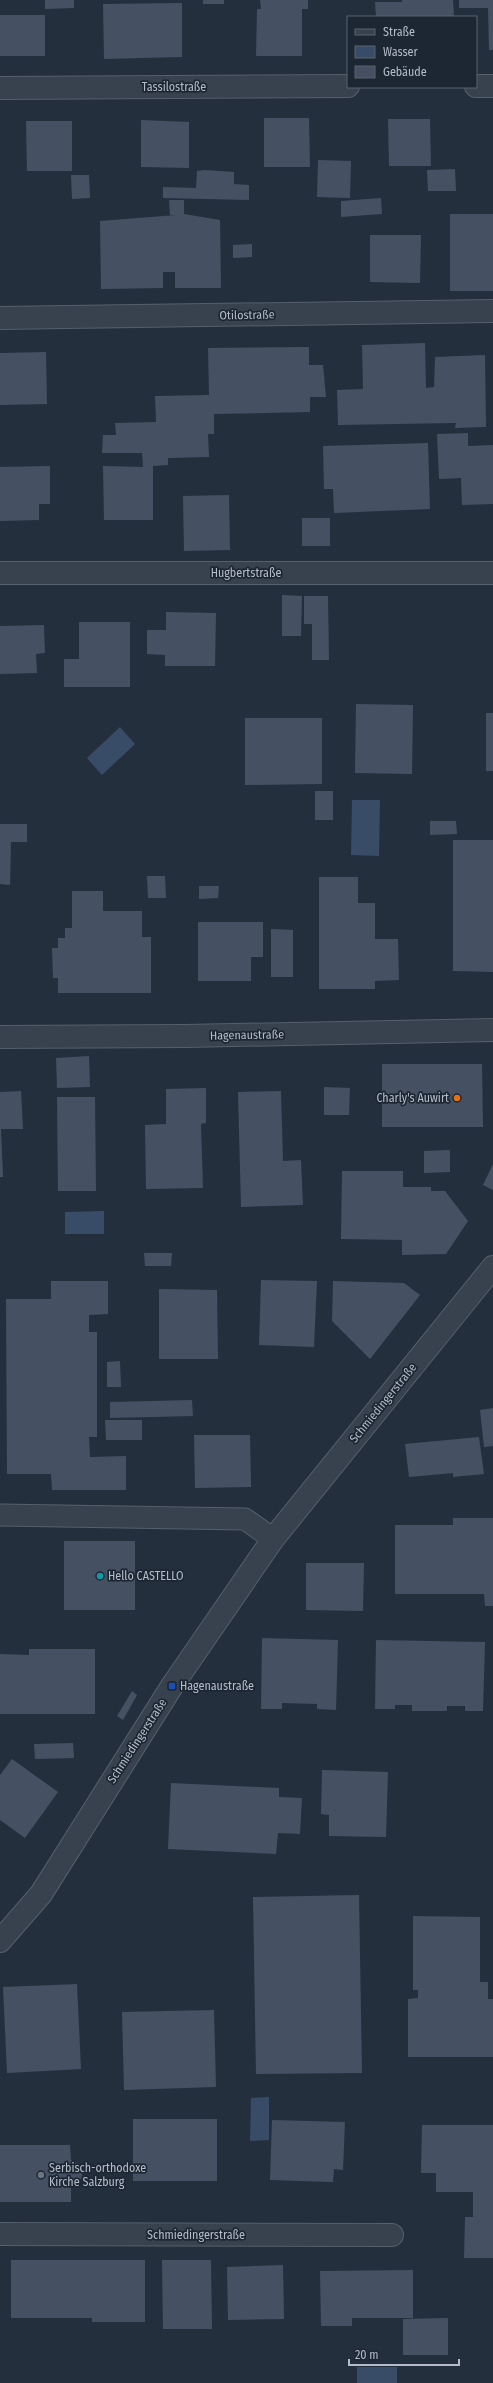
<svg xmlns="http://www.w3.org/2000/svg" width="493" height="2383" viewBox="0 0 493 2383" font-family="'Fira Sans Condensed',sans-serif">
<rect width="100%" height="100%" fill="#242f3e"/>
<g fill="#394c67">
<polygon points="120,727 135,744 102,775 87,758"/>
<polygon points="352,800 380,800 379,856 351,855"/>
<polygon points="104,1211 104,1234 65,1234 65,1212"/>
<polygon points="269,2097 269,2140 250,2141 251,2098"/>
<rect x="357" y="2367" width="40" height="16"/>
</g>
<g fill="#455162">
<polygon points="45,0 74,0 74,8 45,9"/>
<rect x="203" y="0" width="21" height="4"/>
<polygon points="260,0 308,0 308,9 302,9 302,56 256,56 257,9 261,9"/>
<polygon points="402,0 453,0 454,17 376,17 375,2 402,2"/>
<polygon points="459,0 493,0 493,50 489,50 488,8 459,8"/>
<polygon points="182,3 182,57 104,59 103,4"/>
<rect x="0" y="15" width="45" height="41"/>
<polygon points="264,118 309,118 310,167 264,167"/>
<polygon points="388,119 430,119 431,166 389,166"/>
<polygon points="141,120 189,122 189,168 141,167"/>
<polygon points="26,121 72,121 72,171 27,171"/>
<polygon points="318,160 351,161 350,198 317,197"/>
<polygon points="455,169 456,191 428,191 427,170"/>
<polygon points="204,170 234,172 234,184 249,185 249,200 163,198 163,187 196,188 197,171"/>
<polygon points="71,175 89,175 90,198 72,199"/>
<polygon points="381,198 382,214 341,217 341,201"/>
<polygon points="169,200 184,200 184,214 220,220 221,288 175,288 175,272 163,272 163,288 101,289 100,221 176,215 170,215"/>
<rect x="450" y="214" width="43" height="77"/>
<polygon points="370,235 421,235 420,283 370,282"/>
<polygon points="252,244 252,257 233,258 233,245"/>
<polygon points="425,343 426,388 434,387 435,357 485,355 486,427 455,428 456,423 338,425 337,390 363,389 362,345"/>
<polygon points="309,347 309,365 323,365 326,397 310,397 310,412 214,414 214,434 208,434 209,457 168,458 168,465 153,466 153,520 104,520 103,466 143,467 142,453 102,453 103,435 116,435 115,423 156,422 155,396 209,395 208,348"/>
<polygon points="46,352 47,404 0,405 0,353"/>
<polygon points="468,433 468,446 493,445 493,504 462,505 461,478 439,479 437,434"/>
<polygon points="428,443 430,509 334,513 333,489 324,489 323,446"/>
<polygon points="50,466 50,504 39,504 39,520 0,521 0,467"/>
<polygon points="229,495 230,550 184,551 183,496"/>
<rect x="302" y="518" width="28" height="28"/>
<polygon points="282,595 302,596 301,636 282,636"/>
<polygon points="304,596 328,596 329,660 312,660 312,624 304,624"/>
<polygon points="166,612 216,613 215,666 165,666 165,655 147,654 147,630 166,630"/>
<polygon points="79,622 130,622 130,687 64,687 64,659 79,659"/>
<polygon points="44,625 45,653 36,654 37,673 0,674 0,626"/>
<polygon points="356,704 413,705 412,774 355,773"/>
<rect x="486" y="713" width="7" height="58"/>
<polygon points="245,718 322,718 322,784 245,785"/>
<rect x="315" y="791" width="18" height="29"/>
<polygon points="430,821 456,821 457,834 430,835"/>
<polygon points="0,824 27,824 27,842 11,842 10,885 0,884"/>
<polygon points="453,840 493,840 493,972 453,971"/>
<polygon points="147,876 165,876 166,898 148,898"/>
<polygon points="319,877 358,877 358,903 375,903 375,939 398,939 399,980 375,981 375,989 319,989"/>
<polygon points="199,886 219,886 218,898 199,899"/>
<polygon points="72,891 103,891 103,911 142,911 142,937 151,937 151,993 58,993 58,978 53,978 52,948 58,948 58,938 65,938 65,928 72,928"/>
<polygon points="198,922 263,922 263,957 251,957 251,981 198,981"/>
<polygon points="271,929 293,930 293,977 271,977"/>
<polygon points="89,1056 90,1087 57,1088 56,1058"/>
<polygon points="382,1064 482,1064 483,1127 382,1127"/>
<polygon points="324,1087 350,1088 349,1115 324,1115"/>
<polygon points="206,1088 206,1123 201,1124 203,1188 146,1189 145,1125 166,1124 166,1089"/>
<polygon points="21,1091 23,1129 1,1129 3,1177 0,1177 0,1092"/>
<polygon points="281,1091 283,1161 301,1160 303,1205 241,1207 238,1092"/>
<polygon points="57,1097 95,1097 96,1191 58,1191"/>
<polygon points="450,1150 450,1172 424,1173 424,1151"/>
<polygon points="493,1164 493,1190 483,1185"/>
<polygon points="342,1171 403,1171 403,1187 431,1187 431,1191 445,1191 468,1221 446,1254 402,1255 402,1240 341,1239"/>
<polygon points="144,1253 172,1253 171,1266 145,1266"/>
<polygon points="261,1280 317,1281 314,1347 259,1345"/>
<polygon points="51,1281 108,1281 108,1314 89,1315 89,1332 97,1332 97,1437 89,1437 90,1457 126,1456 126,1490 52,1490 51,1474 7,1474 6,1299 51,1299"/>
<polygon points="333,1281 404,1283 420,1295 370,1359 332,1321"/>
<polygon points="159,1289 217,1290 218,1359 159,1359"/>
<polygon points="120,1361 121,1387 107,1387 107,1362"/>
<polygon points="192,1400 193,1416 110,1418 110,1402"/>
<polygon points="493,1408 493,1446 484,1447 480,1410"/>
<polygon points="105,1420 142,1420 142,1440 106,1440"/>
<polygon points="194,1435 250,1435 251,1487 195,1488"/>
<polygon points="479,1437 484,1474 453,1477 453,1473 409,1477 405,1444"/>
<polygon points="453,1518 493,1518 493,1606 485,1606 484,1594 395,1594 395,1525 453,1525"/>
<rect x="64" y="1541" width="71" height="69"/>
<polygon points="306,1563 364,1563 363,1611 306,1610"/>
<polygon points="262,1638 338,1640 336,1710 317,1709 317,1704 282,1703 282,1709 261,1709"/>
<polygon points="376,1640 485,1642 483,1711 465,1711 465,1706 447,1706 447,1711 412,1711 412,1705 395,1705 395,1709 375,1709"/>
<polygon points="29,1649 95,1649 95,1714 0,1714 0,1654 29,1655"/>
<polygon points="132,1691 137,1695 123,1720 117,1716"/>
<polygon points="73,1743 74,1758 35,1759 34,1744"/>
<polygon points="12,1759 58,1792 25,1838 0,1820 0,1775"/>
<polygon points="322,1770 388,1772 386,1837 329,1836 329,1815 321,1814"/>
<polygon points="171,1783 279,1788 279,1797 302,1798 300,1834 278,1833 276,1854 168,1849"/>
<polygon points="359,1895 362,2073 256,2074 253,1897"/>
<polygon points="413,1916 480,1917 480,1982 488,1982 488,1999 493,1999 493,2057 408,2057 408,1999 418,1998 418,1990 413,1990"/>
<polygon points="77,1984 81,2069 7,2073 3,1987"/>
<polygon points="214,2010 216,2087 124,2090 122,2012"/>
<rect x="133" y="2119" width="84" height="62"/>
<polygon points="272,2120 345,2122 343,2170 334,2169 333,2182 270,2180"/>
<polygon points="422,2125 493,2125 493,2258 464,2258 465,2217 473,2217 473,2192 436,2192 436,2173 421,2173"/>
<polygon points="0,2145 70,2145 71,2160 80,2165 83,2171 81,2179 71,2186 71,2202 0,2202"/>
<polygon points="11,2260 145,2260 145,2322 92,2322 92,2318 11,2318"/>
<polygon points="162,2260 211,2260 212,2329 163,2329"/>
<polygon points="283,2265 284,2319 228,2320 227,2267"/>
<polygon points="413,2270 413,2318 352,2318 352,2326 321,2326 320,2271"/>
<polygon points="448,2318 448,2355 403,2355 403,2319"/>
</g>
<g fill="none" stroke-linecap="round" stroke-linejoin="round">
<defs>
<polyline id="service" points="0,1515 245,1519 273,1539"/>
<g id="minor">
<polyline points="476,86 493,86"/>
<polyline points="0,88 348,86"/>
<polyline points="0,318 493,311"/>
<polyline points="0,573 493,573"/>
<polyline points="0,1037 185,1036 493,1030"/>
<polyline points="0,2234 392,2235"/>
</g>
<polyline id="tertiary" points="0,1941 41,1894 172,1686 273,1539 493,1267"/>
</defs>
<use href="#service" stroke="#565f6c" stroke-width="23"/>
<use href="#minor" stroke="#565f6c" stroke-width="24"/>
<use href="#tertiary" stroke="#565f6c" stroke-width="24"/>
<use href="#service" stroke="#38414e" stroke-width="21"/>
<use href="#minor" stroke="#38414e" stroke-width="22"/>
<use href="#tertiary" stroke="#38414e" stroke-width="22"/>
</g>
<circle fill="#e8710a" stroke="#1d2633" stroke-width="1.5" cx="457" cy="1098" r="4"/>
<circle fill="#0f9aa8" stroke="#1d2633" stroke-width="1.5" cx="100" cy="1576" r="4"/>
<rect fill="#1a4fb4" stroke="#1d2633" stroke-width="1.5" x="168" y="1682" width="8" height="8" rx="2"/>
<circle fill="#6b7280" stroke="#1d2633" stroke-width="1.5" cx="41" cy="2175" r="4"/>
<g text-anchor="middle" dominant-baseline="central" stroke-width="3.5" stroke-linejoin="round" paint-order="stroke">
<g font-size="12" fill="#b4bcc9" stroke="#1d2633">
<text x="174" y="87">Tassilostraße</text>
<text transform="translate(247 315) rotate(-1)">Otilostraße</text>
<text x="246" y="573">Hugbertstraße</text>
<text transform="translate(247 1035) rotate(-1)">Hagenaustraße</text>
<text transform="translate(383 1403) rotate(-51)">Schmiedingerstraße</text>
<text transform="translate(137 1741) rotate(-57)">Schmiedingerstraße</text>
<text x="196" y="2235">Schmiedingerstraße</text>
</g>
<g font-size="12" fill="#b4bcc9" stroke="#1d2633" text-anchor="start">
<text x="449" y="1098" text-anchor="end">Charly's Auwirt</text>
<text x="108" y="1576">Hello CASTELLO</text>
<text x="180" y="1686">Hagenaustraße</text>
<text x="49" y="2168">Serbisch-orthodoxe<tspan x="49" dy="14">Kirche Salzburg</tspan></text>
</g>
</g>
<rect x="347" y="16" width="130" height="72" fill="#1d2633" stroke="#59626f"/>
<rect x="355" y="29" width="20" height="6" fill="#38414e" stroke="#59626f"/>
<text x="383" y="36" font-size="12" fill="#b4bcc9">Straße</text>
<rect x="355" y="46" width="20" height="12" fill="#394c67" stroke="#59626f"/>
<text x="383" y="56" font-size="12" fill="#b4bcc9">Wasser</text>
<rect x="355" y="66" width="20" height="12" fill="#455162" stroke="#59626f"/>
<text x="383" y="76" font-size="12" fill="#b4bcc9">Gebäude</text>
<path d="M349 2359v6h110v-6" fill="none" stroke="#b4bcc9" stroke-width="2"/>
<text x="355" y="2359" font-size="12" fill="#b4bcc9" stroke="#1d2633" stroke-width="3" paint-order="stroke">20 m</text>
</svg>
